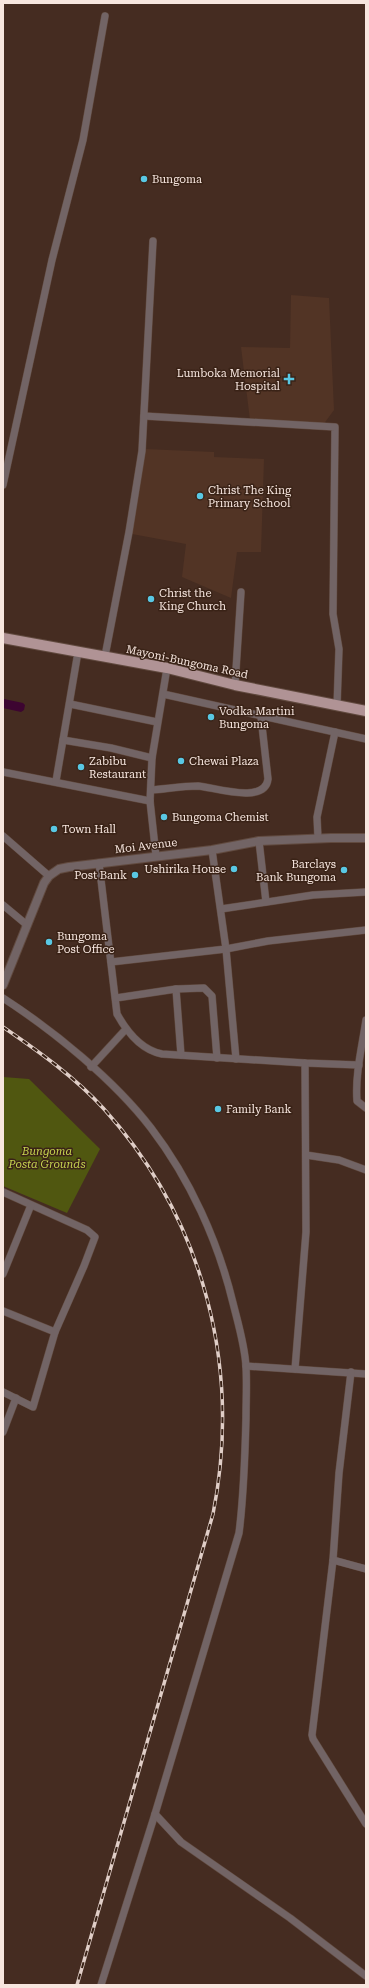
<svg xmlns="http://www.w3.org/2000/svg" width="369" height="1988" viewBox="0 0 369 1988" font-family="'Roboto Serif',serif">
<rect width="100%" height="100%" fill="#452c21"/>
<g fill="#523425">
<polygon points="291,295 329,298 334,410 323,425 250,420 241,347 290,348"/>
<polygon points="145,449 214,452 214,457 264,459 261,552 237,552 231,598 182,577 186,544 132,534"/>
</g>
<polygon fill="#505710" points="3,1077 29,1079 100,1149 67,1213 3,1186"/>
<polygon fill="#3d0531" points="4,699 23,703 25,705 24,710 21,712 3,708"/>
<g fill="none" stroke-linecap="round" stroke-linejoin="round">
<defs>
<g id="minor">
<polyline points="144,416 335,427 333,614 339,649 337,706"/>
<polyline points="3,485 52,260 83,140 105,16"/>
<polyline points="105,656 129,532 142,451 153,241"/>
<polyline points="235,685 241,592"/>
<polyline points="163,694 366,739"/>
<polyline points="70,704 157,722"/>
<polyline points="63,740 111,748 152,758"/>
<polyline points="3,772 150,801"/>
<polyline points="56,781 78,652"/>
<path d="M151,790C166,789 182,786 198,786C213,787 265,805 268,779L261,717"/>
<polyline points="3,836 49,876"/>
<polyline points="318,838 317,817 335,732"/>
<polyline points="259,841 266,902"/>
<polyline points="212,850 226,949 236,1059"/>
<polyline points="156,856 150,801 152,758 167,668"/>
<path d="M99,863L117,1014C127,1032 141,1050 162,1054L305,1063L359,1065"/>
<polyline points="3,905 27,925"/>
<polyline points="221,909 313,895 366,892"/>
<polyline points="111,962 226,949 268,941 366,930"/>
<polyline points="176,989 181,1055"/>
<path d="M3,998C54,1031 114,1080 151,1128C190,1179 218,1241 233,1303C238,1323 245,1346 246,1367C247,1384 246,1401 246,1418C245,1457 244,1494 239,1533L155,1814L101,1985"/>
<polyline points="116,998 176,989 204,988 212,996 217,1058"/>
<path d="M366,1020C362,1047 355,1074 357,1101L366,1108"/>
<polyline points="91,1067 126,1029"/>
<polyline points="306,1155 339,1160 366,1170"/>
<polyline points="3,1192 87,1230 95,1237 84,1266 55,1332"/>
<polyline points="3,1274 31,1205"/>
<polyline points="3,1311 55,1332 33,1407 3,1392"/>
<polyline points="246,1366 366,1374"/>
<polyline points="295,1369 306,1232 305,1063"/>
<polyline points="351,1372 339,1473 333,1560 312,1735 313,1739 366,1824"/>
<polyline points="3,1432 16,1398"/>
<polyline points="333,1560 366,1569"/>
<polyline points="155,1814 181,1842 290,1918 366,1976"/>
</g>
<polyline id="tertiary" points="3,985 44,883 49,876 59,869 69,867 212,850 259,841 331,838 366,838"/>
<polyline id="primary" points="3,638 167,668 235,685 366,711"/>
</defs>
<use href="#minor" stroke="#614a3f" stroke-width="8"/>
<use href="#tertiary" stroke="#614a3f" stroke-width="10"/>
<use href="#primary" stroke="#614a3f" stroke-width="12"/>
<use href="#minor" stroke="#726465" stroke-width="7"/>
<use href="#tertiary" stroke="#726465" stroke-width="8"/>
<use href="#primary" stroke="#b09395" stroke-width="10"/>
<defs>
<path id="rail" d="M3,1027C38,1051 75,1077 104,1109C204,1220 242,1368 213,1514L77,1985"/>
</defs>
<use href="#rail" stroke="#e0cec7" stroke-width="3.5"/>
<use href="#rail" stroke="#3a2317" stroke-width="2" stroke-dasharray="6" stroke-linecap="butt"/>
</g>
<g fill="#59c8e4" stroke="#3a2317" stroke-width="1.5">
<circle cx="144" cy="179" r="4"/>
<path d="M287 373h4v4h4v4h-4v4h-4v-4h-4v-4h4z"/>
<circle cx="200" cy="496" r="4"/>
<circle cx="151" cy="599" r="4"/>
<circle cx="211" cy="717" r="4"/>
<circle cx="181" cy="761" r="4"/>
<circle cx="81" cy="767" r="4"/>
<circle cx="164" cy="817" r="4"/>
<circle cx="54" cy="829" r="4"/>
<circle cx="234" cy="869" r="4"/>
<circle cx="344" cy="870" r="4"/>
<circle cx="135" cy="875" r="4"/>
<circle cx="49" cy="942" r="4"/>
<circle cx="218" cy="1109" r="4"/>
</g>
<g text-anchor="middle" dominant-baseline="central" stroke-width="3" stroke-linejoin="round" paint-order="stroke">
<g font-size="11" fill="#f7e6df" stroke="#3a2317" text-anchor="start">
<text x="152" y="179">Bungoma</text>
<text x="280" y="373" text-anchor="end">Lumboka Memorial<tspan x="280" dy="13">Hospital</tspan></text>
<text x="208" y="490">Christ The King<tspan x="208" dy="13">Primary School</tspan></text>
<text x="159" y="593">Christ the<tspan x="159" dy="13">King Church</tspan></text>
<text x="219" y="711">Vodka Martini<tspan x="219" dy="13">Bungoma</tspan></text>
<text x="89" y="761">Zabibu<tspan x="89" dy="13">Restaurant</tspan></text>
<text x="189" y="761">Chewai Plaza</text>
<text x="172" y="817">Bungoma Chemist</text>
<text x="62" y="829">Town Hall</text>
<text x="336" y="864" text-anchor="end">Barclays<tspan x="336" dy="13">Bank Bungoma</tspan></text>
<text x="226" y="869" text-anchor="end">Ushirika House</text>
<text x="127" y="875" text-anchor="end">Post Bank</text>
<text x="57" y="936">Bungoma<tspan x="57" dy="13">Post Office</tspan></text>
<text x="226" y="1109">Family Bank</text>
</g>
<g font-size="11" fill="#f7e6df" stroke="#3a2317">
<text transform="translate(187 662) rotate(12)">Mayoni-Bungoma Road</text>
<text transform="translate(146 846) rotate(-7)">Moi Avenue</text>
</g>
<g font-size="11" font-style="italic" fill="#c5d34f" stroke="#3a2317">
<text x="47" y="1151">Bungoma<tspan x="47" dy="13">Posta Grounds</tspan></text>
</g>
</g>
<rect width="369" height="1988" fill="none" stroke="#f7e6df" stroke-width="8"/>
</svg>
